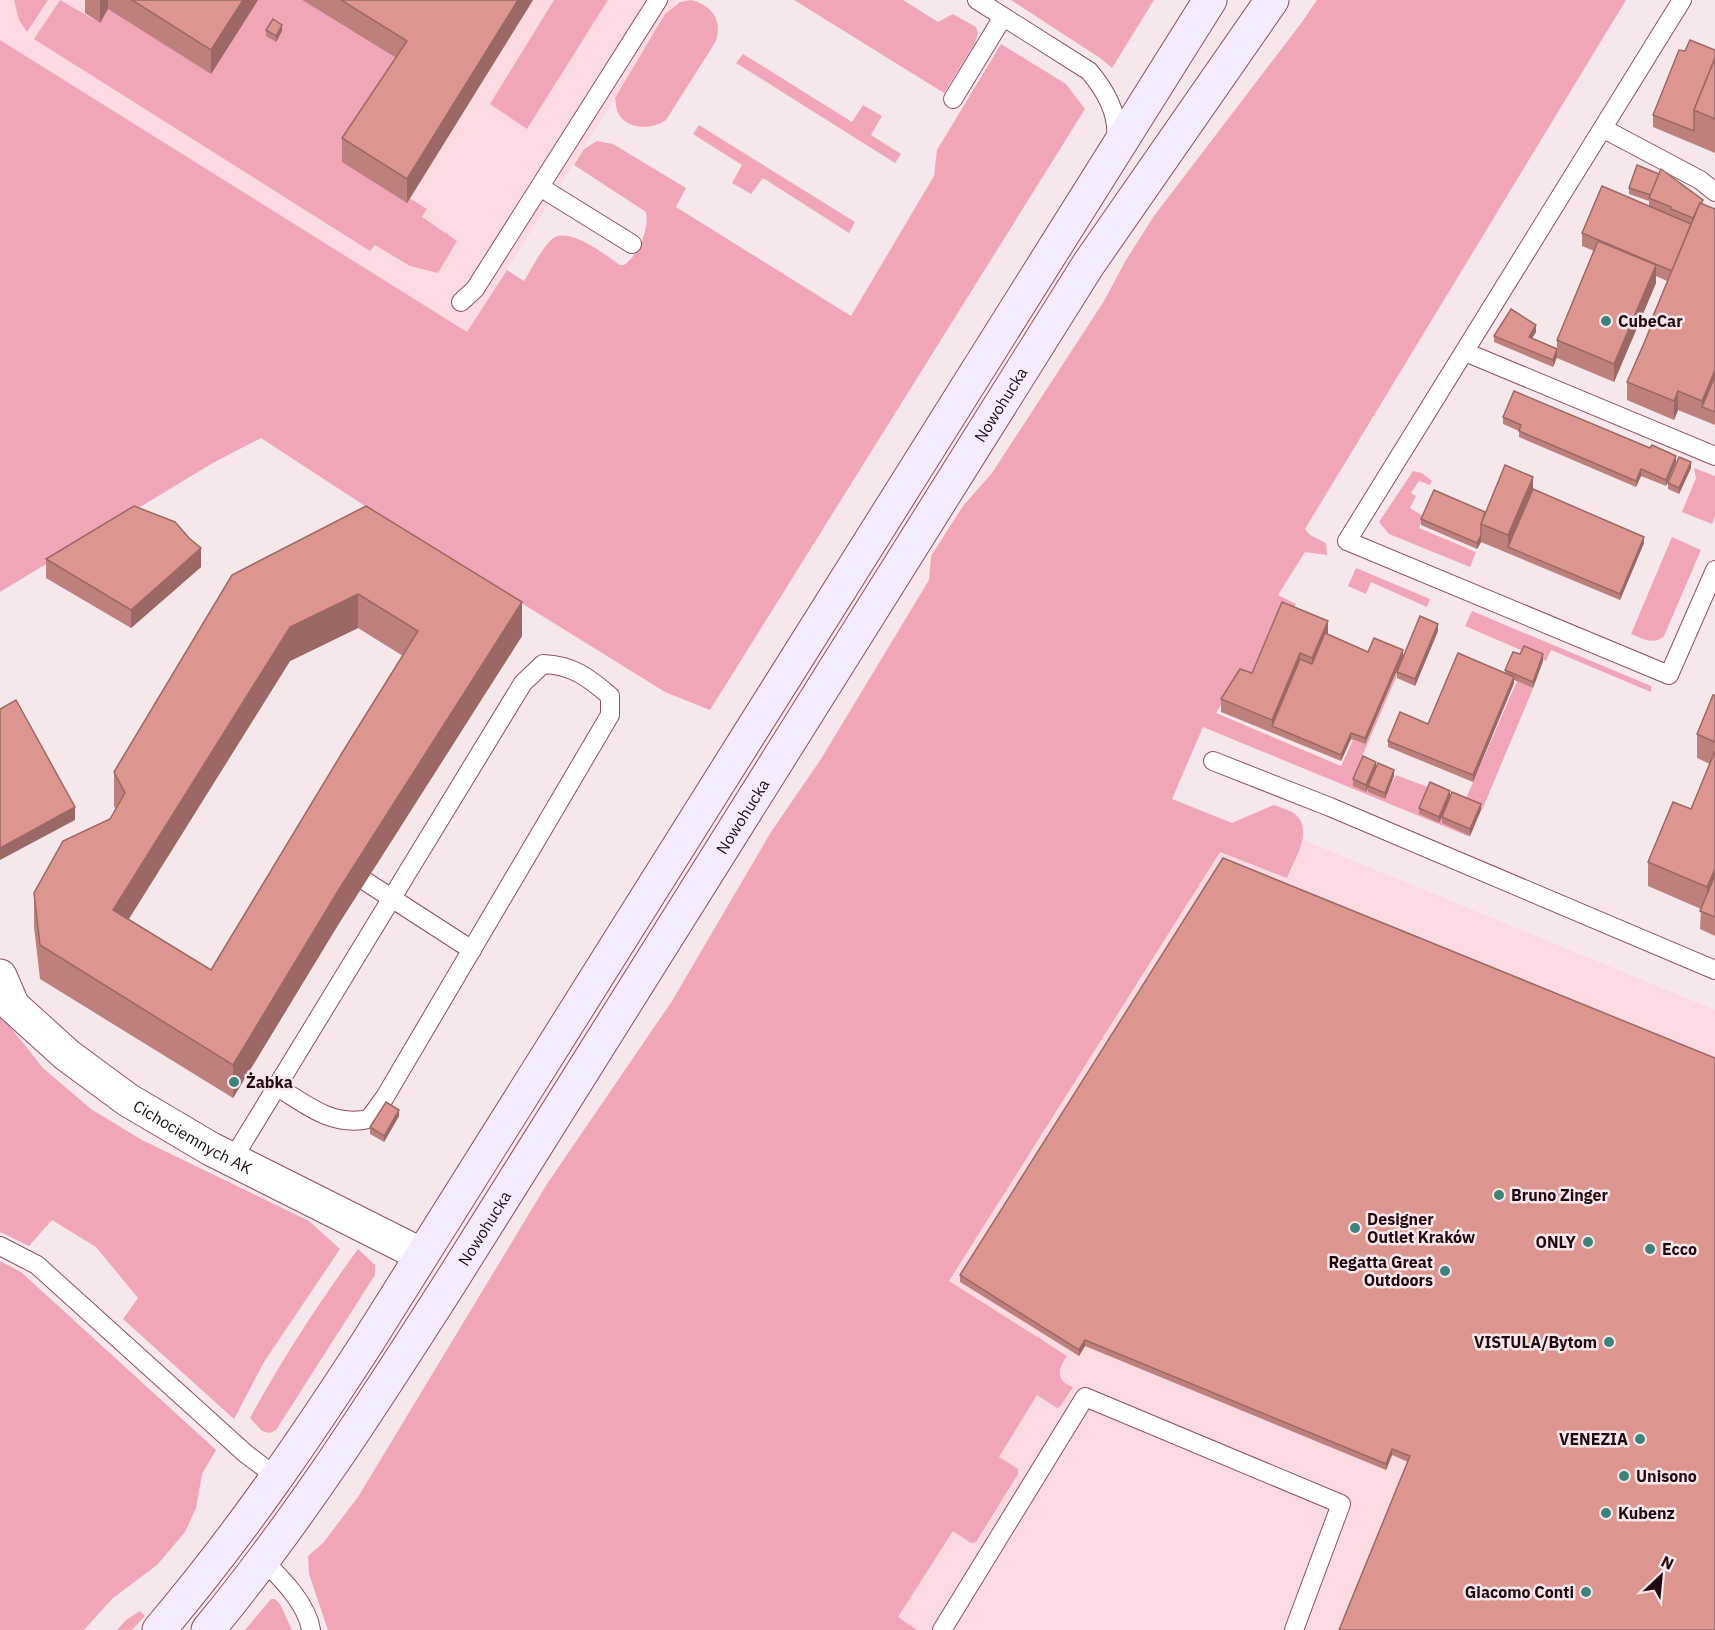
<svg xmlns="http://www.w3.org/2000/svg" width="1715" height="1630" viewBox="0 0 1715 1630" font-family="'IBM Plex Sans',sans-serif">
<rect width="100%" height="100%" fill="#f6e7ea"/>
<g fill="#fcdae1">
<polygon points="0,0 677,0 453,355 0,107"/>
<polygon points="1154,791 1232,823 1274,805 1295,814 1299,818 1303,828 1303,840 1715,1010 1715,1630 627,1630"/>
</g>
<g fill="#f1a6b7">
<polygon points="14,0 48,0 27,32 19,20"/>
<polygon points="60,0 100,23 108,9 258,0 302,0 407,65 347,160 427,209 422,217 457,241 438,273 410,266 375,245 370,251 37,41 34,39"/>
<polygon points="554,0 608,0 527,129 490,104"/>
<path d="M691,0C711,5 723,19 716,41L666,120C652,130 627,130 618,113C616,109 616,103 615,98L665,14L680,2Z"/>
<polygon points="794,0 903,0 938,22 953,14 976,27 978,33 975,43 944,93"/>
<polygon points="1011,0 1154,0 1112,68 1100,58"/>
<path d="M1317,0H1626L1305,529L1310,535L1326,543L1327,555L1305,552L1278,595L1296,604L1291,612L1279,608L1250,676L1241,673L1216,713L1341,766L1353,740L1365,744L1403,656L1405,657L1360,761L1376,769L1384,799L1396,775L1430,788L1439,823L1450,797L1470,837L1203,727L1172,799L1232,823L1274,805C1281,808 1291,810 1296,815C1314,831 1293,862 1287,878L1220,852L949,1281L1067,1356C1058,1368 1055,1381 1073,1387L1060,1407L1057,1408L1037,1395L999,1457L1018,1469V1474L976,1542L971,1543L953,1531L898,1617L917,1630H328L309,1574L308,1556L323,1543L358,1497L547,1184L672,1001L771,832L821,759L929,580L931,556L963,506L992,473L1104,301L1126,260L1154,216L1302,22Z"/>
<path d="M0,40L467,332L507,270L524,281C532,268 540,252 550,241C566,223 605,255 620,265H624C638,256 650,228 646,212L574,165L584,149L597,141L613,144L686,188L676,207L851,316L934,176L937,150L1001,44L1066,84L1085,109L710,710L665,692L365,506L261,438L211,464L0,592Z"/>
<polygon points="743,54 852,122 863,105 882,116 871,135 901,154 895,163 736,63"/>
<polygon points="699,125 855,222 849,233 763,178 751,194 732,183 742,165 693,134"/>
<polygon points="1694,468 1715,476 1715,516 1712,524 1682,512 1696,478"/>
<polygon points="1413,471 1422,473 1432,481 1430,485 1419,481 1411,493 1416,496 1410,508 1423,516 1419,528 1476,552 1470,567 1389,534 1379,522"/>
<path d="M1672,537L1701,550L1664,636C1654,646 1641,638 1631,634Z"/>
<polygon points="1356,568 1430,599 1427,607 1371,582 1366,594 1348,586"/>
<polygon points="1472,611 1651,686 1651,692 1551,650 1546,661 1465,626"/>
<polygon points="1517,681 1533,688 1532,691 1482,810 1464,803"/>
<polygon points="0,1014 43,1068 91,1109 142,1140 309,1221 340,1249 264,1362 234,1419 123,1319 138,1298 96,1247 52,1220 29,1246 0,1232"/>
<path d="M358,1249L375,1265V1275L276,1430L270,1433L262,1431L250,1418C282,1359 318,1304 358,1249Z"/>
<polygon points="0,1261 21,1272 216,1450 202,1474 196,1508 185,1532 157,1565 113,1598 84,1630 0,1630"/>
<polygon points="271,1599 275,1599 280,1604 292,1630 245,1630"/>
<polygon points="140,1611 145,1616 132,1630 117,1630 126,1620"/>
</g>
<g fill="none" stroke-linecap="round" stroke-linejoin="round">
<defs>
<g id="lane">
<path d="M977,0L1089,71C1106,91 1121,117 1115,145"/>
<polyline points="1682,0 1347,541 1669,675 1715,570"/>
<polyline points="953,99 1003,17"/>
<polyline points="1604,129 1700,180 1715,192"/>
<polyline points="540,187 632,244"/>
<polyline points="461,302 475,289 658,0"/>
<polyline points="1465,352 1715,456"/>
<polyline points="1213,761 1330,807 1715,970"/>
<polyline points="365,881 472,950"/>
<path d="M232,1160L523,683L543,664C572,665 588,677 610,696V715L385,1097L369,1119C331,1127 307,1105 276,1086"/>
<polyline points="0,1246 37,1265 246,1454 278,1478"/>
<path d="M264,1561C282,1579 307,1604 311,1630"/>
<polyline points="942,1630 1085,1397 1341,1504 1294,1630"/>
</g>
<g id="street">
<path id="s1" d="M0,976L13,1006L67,1055L128,1100L211,1149L422,1255"/>
</g>
<g id="secondary">
<path d="M159,1630C237,1538 301,1445 367,1343L1210,0"/>
<path id="s2" d="M208,1630C298,1521 374,1402 450,1283L1088,265L1272,0"/>
</g>
</defs>
<use href="#lane" stroke="#904f60" stroke-width="20"/>
<use href="#street" stroke="#904f60" stroke-width="35"/>
<use href="#secondary" stroke="#904f60" stroke-width="35"/>
<use href="#lane" stroke="#fff" stroke-width="18"/>
<use href="#street" stroke="#fff" stroke-width="33"/>
<use href="#secondary" stroke="#f4ecfe" stroke-width="33"/>
</g>
<g fill="#be807c" fill-rule="evenodd">
<polygon points="85,0 258,0 211,74 108,9 100,23 85,13"/>
<polygon points="302,0 533,0 407,203 342,162 342,138 396,58"/>
<polygon points="266,30 282,31 276,42 266,36"/>
<polygon points="1715,50 1715,153 1653,127 1653,115 1685,51"/>
<polygon points="1629,188 1703,204 1715,209 1715,425 1678,410 1674,420 1627,400 1627,382 1645,341 1651,328 1651,321 1667,281 1656,276 1656,283 1614,382 1557,358 1557,357 1553,367 1494,342 1494,336 1536,332 1532,338 1557,349 1557,340 1594,251 1582,246 1582,233 1649,206 1649,201 1629,194"/>
<polygon points="1503,417 1650,448 1676,456 1666,486 1641,476 1636,487 1519,437 1519,431 1503,424"/>
<polygon points="1691,468 1679,494 1668,489 1668,483"/>
<polygon points="1533,489 1644,543 1620,600 1481,542 1477,549 1421,525 1421,519 1485,512"/>
<path d="M366,506L522,636L338,925L233,1098L40,979L34,927V893L110,819L116,810L114,806V772ZM358,628L403,656L211,970L129,919L290,661Z"/>
<polygon points="46,559 201,567 131,628 46,578"/>
<polygon points="1438,631 1415,686 1397,678 1397,672 1400,663 1365,744 1351,739 1341,761 1221,712 1221,699 1252,673 1328,634 1368,652 1403,656"/>
<polygon points="1520,654 1543,661 1533,688 1514,680 1514,683 1473,782 1388,747 1388,741 1428,724 1505,673 1505,670"/>
<polygon points="1715,695 1715,936 1700,929 1701,909 1648,886 1648,862 1691,809 1710,764 1697,758 1697,734"/>
<polygon points="1376,767 1394,776 1385,799 1368,792 1368,788 1366,792 1353,786 1353,779"/>
<polygon points="1450,796 1481,810 1470,836 1442,823 1442,818 1439,823 1419,814 1419,808"/>
<polygon points="1715,1058 1408,1462 1392,1455 1386,1470 1085,1346 1079,1356 960,1282 960,1275"/>
<polygon points="399,1116 384,1142 370,1134 370,1127"/>
</g>
<g fill="#9b6865">
<polygon points="100,0 108,0 108,9 100,23"/>
<polygon points="243,0 258,0 211,74 211,50"/>
<polygon points="518,0 533,0 407,203 407,179"/>
<polygon points="282,25 282,31 276,42 276,36"/>
<polygon points="1656,265 1656,283 1614,382 1614,364"/>
<polygon points="1536,325 1536,332 1529,343 1529,337"/>
<polygon points="1557,350 1557,357 1553,367 1553,360"/>
<polygon points="1715,370 1715,388 1702,407 1702,401"/>
<polygon points="1678,391 1678,410 1674,420 1674,401"/>
<polygon points="1676,456 1676,462 1666,486 1666,480"/>
<polygon points="1691,462 1691,468 1679,494 1679,488"/>
<polygon points="1641,469 1641,476 1636,487 1636,481"/>
<polygon points="1533,477 1533,495 1508,547 1508,535"/>
<polygon points="1481,535 1481,542 1477,549 1477,543"/>
<polygon points="1644,537 1644,543 1620,600 1620,594"/>
<polygon points="201,548 201,567 131,628 131,610"/>
<polygon points="358,594 358,628 290,661 113,944 113,910 290,627"/>
<polygon points="522,602 522,636 338,925 233,1098 233,1065 338,891"/>
<polygon points="1328,621 1328,633 1312,671 1312,658"/>
<polygon points="1438,624 1438,631 1415,686 1415,679"/>
<polygon points="1403,650 1403,656 1365,744 1365,738"/>
<polygon points="1300,653 1300,665 1272,726 1272,720"/>
<polygon points="1543,654 1543,661 1533,688 1533,682"/>
<polygon points="1514,677 1514,683 1473,782 1473,775"/>
<polygon points="1351,733 1351,739 1341,761 1341,755"/>
<polygon points="1376,762 1376,769 1366,792 1366,785"/>
<polygon points="1394,770 1394,776 1385,799 1385,793"/>
<polygon points="1450,791 1450,797 1439,823 1439,817"/>
<polygon points="1481,804 1481,810 1470,836 1470,829"/>
<polygon points="75,807 75,820 0,860 0,848"/>
<polygon points="1715,869 1715,893 1707,911 1707,887"/>
<polygon points="399,1110 399,1116 384,1142 384,1136"/>
<polygon points="1085,1340 1085,1346 1079,1356 1079,1350"/>
<polygon points="1392,1449 1392,1455 1386,1470 1386,1464"/>
</g>
<g fill="#dd9590" stroke="#9b6865" stroke-width="1.5" fill-rule="evenodd">
<polygon points="132,0 243,0 211,50"/>
<polygon points="341,0 518,0 407,179 342,138 407,41"/>
<polygon points="273,19 282,25 276,36 266,30"/>
<polygon points="1690,40 1715,50 1715,58 1694,110 1694,131 1653,115 1679,50 1685,51"/>
<polygon points="1715,58 1715,119 1694,110"/>
<polygon points="1637,165 1659,174 1651,195 1629,188"/>
<polygon points="1661,169 1703,200 1701,204 1700,203 1693,218 1671,209 1671,207 1649,198"/>
<polygon points="1602,186 1691,224 1672,271 1582,233"/>
<polygon points="1700,203 1715,209 1715,370 1702,401 1678,391 1674,401 1627,382 1645,341 1653,321 1651,321"/>
<polygon points="1598,241 1656,265 1614,364 1557,340"/>
<polygon points="1511,309 1536,325 1529,337 1557,349 1553,360 1494,336"/>
<polygon points="1715,376 1715,412 1702,407"/>
<polygon points="1514,391 1650,448 1652,445 1676,456 1666,480 1641,469 1636,481 1519,431 1521,425 1503,417"/>
<polygon points="1679,457 1691,462 1679,488 1668,483"/>
<polygon points="1505,465 1533,477 1508,535 1481,524"/>
<polygon points="1533,489 1644,537 1620,594 1508,547"/>
<polygon points="1434,490 1485,512 1481,524 1481,535 1477,543 1421,519"/>
<polygon points="134,506 175,522 189,538 201,548 131,610 46,559"/>
<path d="M366,506L522,602L338,891L233,1065L40,945L34,893L63,841L110,819L125,793L114,772L232,575ZM358,594L418,631L342,753L211,970L113,910L290,627Z"/>
<polygon points="1282,602 1328,621 1312,658 1300,653 1272,720 1221,699 1240,669 1252,673"/>
<polygon points="1420,616 1438,624 1415,679 1397,672"/>
<polygon points="1325,633 1368,652 1374,638 1403,650 1365,738 1351,733 1341,755 1272,726 1300,659 1312,664"/>
<polygon points="1524,646 1543,654 1533,682 1505,670 1513,652 1520,654"/>
<polygon points="1458,653 1514,677 1473,775 1388,741 1400,712 1428,724"/>
<polygon points="1713,695 1715,695 1715,742 1697,734"/>
<polygon points="16,700 75,807 0,848 0,709"/>
<polygon points="1715,751 1715,869 1707,887 1648,862 1673,802 1691,809"/>
<polygon points="1363,756 1376,762 1366,785 1353,779"/>
<polygon points="1378,763 1394,770 1385,793 1368,786"/>
<polygon points="1430,782 1450,791 1439,817 1419,808"/>
<polygon points="1452,792 1481,804 1470,829 1442,817"/>
<polygon points="1223,858 1715,1058 1715,1630 1339,1630 1410,1456 1392,1449 1386,1464 1085,1340 1079,1350 960,1275"/>
<polygon points="1715,875 1715,917 1700,911"/>
<polygon points="386,1102 399,1110 384,1136 370,1127"/>
</g>
<g fill="#3d837a" stroke="#f6e7ea" stroke-width="2">
<circle cx="1606" cy="321" r="6"/>
<circle cx="234" cy="1082" r="6"/>
<circle cx="1499" cy="1195" r="6"/>
<circle cx="1355" cy="1228" r="6"/>
<circle cx="1588" cy="1242" r="6"/>
<circle cx="1650" cy="1249" r="6"/>
<circle cx="1445" cy="1271" r="6"/>
<circle cx="1609" cy="1342" r="6"/>
<circle cx="1640" cy="1439" r="6"/>
<circle cx="1624" cy="1476" r="6"/>
<circle cx="1606" cy="1513" r="6"/>
<circle cx="1586" cy="1592" r="6"/>
</g>
<g text-anchor="middle" dominant-baseline="central" stroke-width="5" stroke-linejoin="round" paint-order="stroke">
<g font-size="16" font-weight="bold" fill="#220910" stroke="#f6e7ea" text-anchor="start">
<text x="1618" y="321">CubeCar</text>
<text x="246" y="1082">Żabka</text>
<text x="1511" y="1195">Bruno Zinger</text>
<text x="1367" y="1219">Designer<tspan x="1367" dy="18">Outlet Kraków</tspan></text>
<text x="1576" y="1242" text-anchor="end">ONLY</text>
<text x="1662" y="1249">Ecco</text>
<text x="1433" y="1262" text-anchor="end">Regatta Great<tspan x="1433" dy="18">Outdoors</tspan></text>
<text x="1597" y="1342" text-anchor="end">VISTULA/Bytom</text>
<text x="1628" y="1439" text-anchor="end">VENEZIA</text>
<text x="1636" y="1476">Unisono</text>
<text x="1618" y="1513">Kubenz</text>
<text x="1574" y="1592" text-anchor="end">Giacomo Conti</text>
</g>
<g font-size="16" fill="#220910" stroke="#f6e7ea">
<text stroke="none"><textPath href="#s2" startOffset="1460">Nowohucka</textPath></text>
<text stroke="none"><textPath href="#s2" startOffset="974">Nowohucka</textPath></text>
<text stroke="none"><textPath href="#s1" startOffset="256">Cichociemnych AK</textPath></text>
<text stroke="none"><textPath href="#s2" startOffset="488">Nowohucka</textPath></text>
</g>
</g>
<g transform="translate(1661 1576) rotate(26)" stroke="#f6e7ea" stroke-width="4.5" paint-order="stroke">
<path d="M0-4.5L10 22L0 15L-10 22Z" fill="#220910"/>
<text y="-9" font-size="16" font-weight="bold" text-anchor="middle" fill="#220910">N</text>
</g>
</svg>
